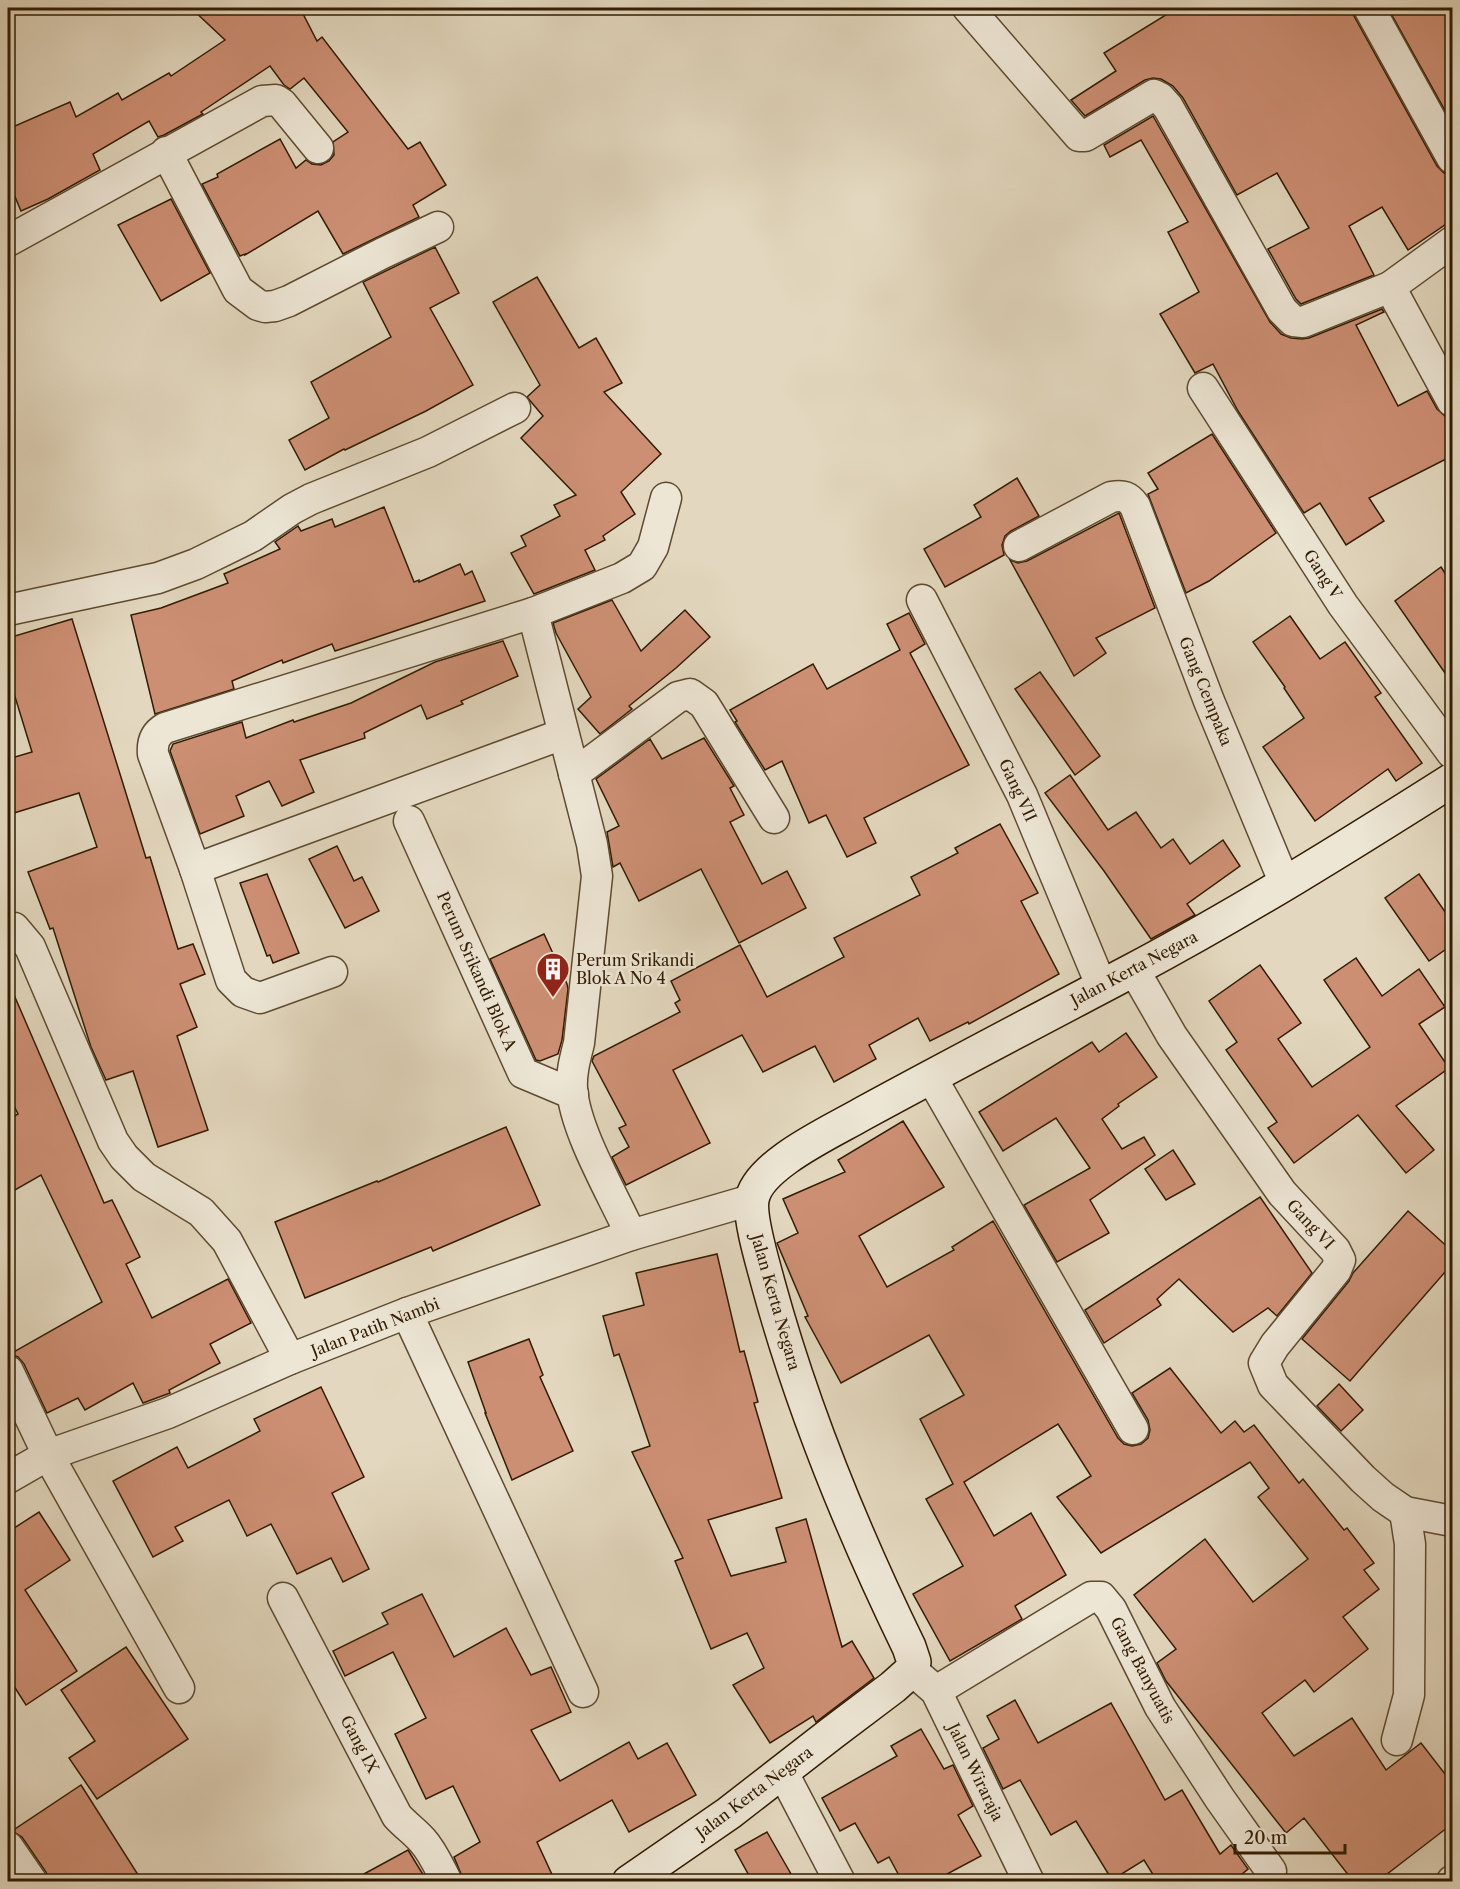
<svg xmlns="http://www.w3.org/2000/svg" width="1460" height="1889" viewBox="0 0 1460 1889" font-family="'Libre Caslon Text',serif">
<rect width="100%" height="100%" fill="#e3d8bf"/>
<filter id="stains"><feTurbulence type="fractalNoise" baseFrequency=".00333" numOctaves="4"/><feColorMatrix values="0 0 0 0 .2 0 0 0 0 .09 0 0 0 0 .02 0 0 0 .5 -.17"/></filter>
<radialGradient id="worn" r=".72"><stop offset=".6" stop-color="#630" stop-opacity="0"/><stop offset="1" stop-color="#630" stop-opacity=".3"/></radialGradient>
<g fill="#cd8f74" stroke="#321c02" stroke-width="1.5">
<polygon points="191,8 300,8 317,41 322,37 408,149 420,142 446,185 413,205 419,217 343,254 318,211 245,255 245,254 240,256 202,184 218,177 217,174 280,139 296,168 306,160 312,164 321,165 329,161 334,155 333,142 348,132 304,78 290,89 284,85 270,66 201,112 203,114 164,135 158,137 149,121 93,154 100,170 48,199 21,211 8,180 8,129 70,102 76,117 118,93 122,100 169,73 171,76 225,40"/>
<polygon points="1177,8 1352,8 1354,16 1437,166 1444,173 1452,175 1452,220 1408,250 1382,207 1349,226 1374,275 1301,304 1296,299 1268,249 1309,228 1277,173 1237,195 1183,98 1173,86 1161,79 1153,78 1145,80 1085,116 1071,100 1116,71 1104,53"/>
<polygon points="1388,8 1452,8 1452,123"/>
<polygon points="1153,116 1270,322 1281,334 1291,338 1302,339 1309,338 1382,309 1384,312 1356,325 1398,406 1427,391 1437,409 1446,417 1452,429 1452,456 1369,498 1384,521 1346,545 1320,503 1304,513 1238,411 1213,364 1195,373 1160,314 1199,292 1168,232 1188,222 1141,140 1110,157 1104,145"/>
<polygon points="171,199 210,273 161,301 118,225"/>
<polygon points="435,247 459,293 430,308 473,385 426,411 345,450 344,449 305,470 289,440 329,418 311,382 391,337 363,282"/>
<polygon points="537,277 579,348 596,338 622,383 604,392 661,454 621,492 635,514 603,536 605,540 585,550 595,570 534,594 511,553 526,546 521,536 560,516 554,505 576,495 521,438 543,416 527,397 540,385 493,302"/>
<polygon points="1212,434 1276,533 1209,581 1186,593 1148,494 1158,489 1148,473"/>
<polygon points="1017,478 1039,516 1011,531 1005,536 1002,545 1004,555 945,587 924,549 981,517 974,505"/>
<polygon points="384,507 414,582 419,580 419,582 460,564 465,575 472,571 485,601 335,651 332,644 283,663 282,660 232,681 234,689 155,714 131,615 161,608 228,583 224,574 280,549 275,542 298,526 301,531 332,519 335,527"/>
<polygon points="1119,513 1155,608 1096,638 1106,653 1074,676 1010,560 1018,563 1027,561"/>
<polygon points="1441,567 1452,584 1452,683 1395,601"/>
<polygon points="612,600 641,651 685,610 710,637 676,668 629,706 632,709 600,734 578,709 591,697 556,633 553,623"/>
<polygon points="909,613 925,644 910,653 969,765 864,818 876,843 847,857 826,815 809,823 782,761 765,770 735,722 737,721 730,710 813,664 827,689 900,650 887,624"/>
<polygon points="1290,616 1320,659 1345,642 1381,693 1375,697 1422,763 1396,781 1388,769 1315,821 1263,747 1304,718 1284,688 1285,687 1253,642"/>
<polygon points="72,619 146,858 150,857 178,949 193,944 205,974 180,984 197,1027 177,1036 208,1130 158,1147 133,1071 106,1080 91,1047 53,928 50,929 28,872 97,847 79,793 14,813 8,793 8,759 32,752 8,674 8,638"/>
<polygon points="503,641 518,676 461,701 463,704 427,719 421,705 364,733 365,738 300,760 314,792 282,806 269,781 236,796 244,816 200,834 170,751 173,744 242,722 246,738 293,720 294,722 351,703 435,662"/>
<polygon points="1040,672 1100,756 1075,775 1015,689"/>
<polygon points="704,738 734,786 730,788 744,815 730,822 762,884 787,871 806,908 739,943 701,869 639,901 620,863 613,867 607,832 619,826 596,779 650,739 662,759"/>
<polygon points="1070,775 1108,830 1136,812 1161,848 1173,839 1190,864 1223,840 1240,866 1187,904 1195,915 1151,939 1104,871 1045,793"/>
<polygon points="1000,824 1038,893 1021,901 1059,974 969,1024 968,1022 930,1041 918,1018 869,1045 876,1059 834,1082 815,1046 763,1072 742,1035 673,1070 710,1143 626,1185 612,1157 629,1147 619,1128 626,1125 592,1061 594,1056 680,1012 675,1003 680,1000 671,981 740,945 767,997 844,957 834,938 920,895 911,877 958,853 955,848"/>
<polygon points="337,846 354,881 362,877 379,911 345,928 309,859"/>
<polygon points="267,874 299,953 273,963 270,955 267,956 240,883"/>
<polygon points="1419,874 1452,922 1452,945 1429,961 1385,898"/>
<polygon points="544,934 567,984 568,989 562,1040 558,1054 540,1061 536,1060 490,959"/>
<polygon points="1356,958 1382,996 1419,969 1445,1007 1419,1024 1449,1068 1396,1106 1434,1150 1406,1173 1358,1115 1294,1163 1268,1128 1277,1122 1226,1050 1237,1042 1209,1001 1260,965 1301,1023 1278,1039 1312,1087 1370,1047 1324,980"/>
<polygon points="8,981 104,1203 112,1200 140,1257 126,1264 152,1318 228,1279 251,1323 210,1344 220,1363 169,1390 170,1393 143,1403 133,1383 85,1410 78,1398 47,1413 24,1364 18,1357 10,1354 102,1302 41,1175 8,1194 8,1120 18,1114 8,1094"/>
<polygon points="1126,1033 1157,1077 1118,1104 1119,1106 1102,1119 1122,1149 1144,1137 1155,1155 1090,1200 1109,1233 1057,1262 1024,1205 1090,1168 1056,1118 1003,1151 979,1112 1092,1042 1099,1052"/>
<polygon points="903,1121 944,1187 859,1236 887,1287 954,1250 952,1247 993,1221 1118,1438 1124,1444 1132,1446 1141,1444 1148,1438 1150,1430 1148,1420 1132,1393 1170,1368 1221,1433 1235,1421 1244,1432 1254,1425 1299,1483 1303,1479 1344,1530 1347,1528 1374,1563 1364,1570 1379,1589 1343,1617 1368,1649 1314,1692 1305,1680 1262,1713 1294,1756 1352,1718 1386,1770 1421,1743 1452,1783 1452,1824 1378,1881 1353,1881 1304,1818 1286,1833 1166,1681 1157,1663 1176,1649 1134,1595 1205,1539 1253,1602 1308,1559 1258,1497 1269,1488 1250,1462 1101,1553 1057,1497 1091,1476 1058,1424 964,1482 994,1536 1031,1513 1066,1575 1015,1606 1022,1619 950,1661 913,1594 963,1566 926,1499 953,1484 920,1419 964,1395 929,1335 841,1383 805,1317 808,1316 777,1243 798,1233 783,1199 845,1172 838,1160"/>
<polygon points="506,1127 540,1205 433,1251 431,1247 305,1298 275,1222 377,1181 378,1182"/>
<polygon points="1173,1150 1195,1184 1166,1200 1145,1169"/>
<polygon points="1260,1197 1312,1273 1277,1316 1268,1308 1233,1332 1179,1279 1157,1299 1161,1305 1104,1343 1085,1310"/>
<polygon points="1408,1211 1452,1251 1452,1264 1350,1381 1302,1339 1349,1281 1353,1273"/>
<polygon points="717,1254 740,1352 744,1351 758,1402 754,1403 782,1498 708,1520 731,1576 786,1562 776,1528 806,1519 842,1647 852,1641 874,1678 816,1722 813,1716 770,1743 733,1685 764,1668 747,1633 711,1649 675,1561 683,1558 632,1452 650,1446 619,1354 614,1356 603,1316 644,1305 636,1273"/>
<polygon points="529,1339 543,1375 540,1377 573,1451 512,1480 485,1413 486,1413 468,1362"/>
<polygon points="1339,1384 1363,1410 1341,1431 1317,1406"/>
<polygon points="321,1387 364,1477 332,1493 369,1569 343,1582 331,1558 297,1574 271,1524 247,1536 229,1500 175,1527 183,1541 153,1557 113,1481 177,1447 188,1468 260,1431 254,1419"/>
<polygon points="39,1512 70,1560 25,1590 77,1671 26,1705 8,1677 8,1532"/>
<polygon points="422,1594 454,1657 506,1628 531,1675 551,1667 571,1712 531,1730 560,1781 629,1742 638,1759 667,1743 696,1795 629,1832 612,1800 537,1842 555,1881 464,1881 454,1857 480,1842 453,1786 426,1799 395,1734 426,1718 393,1652 345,1676 333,1651 388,1624 382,1613"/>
<polygon points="126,1647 188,1739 97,1799 69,1758 95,1741 61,1690"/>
<polygon points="1015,1700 1038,1743 1111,1703 1165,1800 1182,1790 1220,1854 1231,1845 1248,1869 1235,1880 1236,1881 1157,1881 1144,1860 1112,1880 1076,1821 1051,1835 1020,1780 1003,1789 983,1748 999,1739 987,1716"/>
<polygon points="921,1729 944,1769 953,1765 973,1806 958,1815 981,1856 934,1881 902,1881 889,1857 878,1863 855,1823 840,1831 822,1798 897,1756 891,1746"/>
<polygon points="81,1785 142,1881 49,1881 46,1872 22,1837 12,1831"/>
<polygon points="767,1832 795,1881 752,1881 735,1850"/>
<polygon points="408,1850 427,1881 351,1881"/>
</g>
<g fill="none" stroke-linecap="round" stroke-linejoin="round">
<defs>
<g id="street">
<polyline points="968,8 1079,136 1085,136 1154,95 1160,98 1168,107 1282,310 1293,321 1303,322 1390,287 1452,242"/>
<polyline points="1369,8 1452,158"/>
<polyline points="166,152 238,290 258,305 265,307 275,306 289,301 383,253 438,227"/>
<polyline points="8,241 262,101 276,100 282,104 318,148"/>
<polyline points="1390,287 1452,401"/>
<polyline points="1203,388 1343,605 1452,753"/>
<path d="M1019,546L1111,497C1123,495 1128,496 1135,506L1209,701L1285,884"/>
<polyline points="922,600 1022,795 1101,985"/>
<polyline points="8,610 158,578 196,564 253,536 292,509 311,499 428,452 515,408"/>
<path d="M533,613L592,844L597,876L579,1043C575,1059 571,1073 572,1089C575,1131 613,1195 631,1235"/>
<polyline points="574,774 678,697 690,694 704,704 774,818"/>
<polyline points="409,821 523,1073 573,1094"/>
<polyline points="195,869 563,734"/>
<polyline points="8,928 14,928 30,947 113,1141 124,1157 144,1177 201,1212 227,1241 290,1359"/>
<polyline points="1134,970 1172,1036 1282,1193 1335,1250 1340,1260 1336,1270 1275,1345 1264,1363 1273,1385 1363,1479 1383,1497 1405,1512 1452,1521"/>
<path d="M332,972L260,998L243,992L231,980L195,869L153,754C152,743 155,734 165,728L533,613L622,578L642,566L653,547L666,498"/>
<polyline points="931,1077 1133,1429"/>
<polyline points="407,1313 583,1692"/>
<polyline points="8,1371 48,1455 179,1688"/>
<polyline points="8,1478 48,1455 168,1413 290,1359 407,1313 631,1235 751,1200"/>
<path d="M283,1598L397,1816C405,1825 414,1831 422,1840C433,1852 439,1867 447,1882"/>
<polyline points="921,1678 936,1691 1029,1882"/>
<polyline points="936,1691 1091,1597 1101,1597 1111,1609 1160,1707 1220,1799 1271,1871"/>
<polyline points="1397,1740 1409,1695 1410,1544 1405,1512"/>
<polyline points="782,1771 840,1882"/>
<polyline points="8,1847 32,1882"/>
<polyline points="1452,1882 1452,1881"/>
</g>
<path id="secondary" d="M629,1882L729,1813L832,1733L893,1687L912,1670L914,1662L909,1647C852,1530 802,1408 768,1283C763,1264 749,1218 752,1200C757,1165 833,1131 862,1114C952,1065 1042,1018 1133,970C1242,912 1348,846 1452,780"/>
</defs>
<use href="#street" stroke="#5e4b31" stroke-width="33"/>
<use href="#secondary" stroke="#321c02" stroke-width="36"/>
<use href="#street" stroke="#ede6d5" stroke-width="30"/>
<use href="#secondary" stroke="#ede6d5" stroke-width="33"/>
</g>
<defs>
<symbol id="building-pin" viewBox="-11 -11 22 30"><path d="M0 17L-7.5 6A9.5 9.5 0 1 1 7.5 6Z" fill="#8f2418" stroke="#ede6d5"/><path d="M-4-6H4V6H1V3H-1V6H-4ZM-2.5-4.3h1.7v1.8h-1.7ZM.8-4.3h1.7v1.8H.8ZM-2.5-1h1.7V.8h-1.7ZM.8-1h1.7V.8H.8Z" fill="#fff"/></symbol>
</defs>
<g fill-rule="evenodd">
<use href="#building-pin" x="534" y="950" width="38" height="52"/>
</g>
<g text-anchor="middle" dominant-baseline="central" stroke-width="5" stroke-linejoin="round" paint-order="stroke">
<g font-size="16" fill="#321c02" stroke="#ede6d5">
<text transform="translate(1323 574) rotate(57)">Gang V</text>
<text transform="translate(1206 691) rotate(68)">Gang Cempaka</text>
<text transform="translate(1018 790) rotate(65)">Gang VII</text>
<text transform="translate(1134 968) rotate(-28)">Jalan Kerta Negara</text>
<text transform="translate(477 971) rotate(66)">Perum Srikandi Blok A</text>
<text transform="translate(1311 1224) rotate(47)">Gang VI</text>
<text transform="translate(776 1302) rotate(74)">Jalan Kerta Negara</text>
<text transform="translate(375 1327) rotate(-21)">Jalan Patih Nambi</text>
<text transform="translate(1143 1670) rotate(62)">Gang Banyuatis</text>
<text transform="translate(360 1744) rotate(62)">Gang IX</text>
<text transform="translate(976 1772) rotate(64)">Jalan Wiraraja</text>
<text transform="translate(754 1792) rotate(-37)">Jalan Kerta Negara</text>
</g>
<g font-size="16" fill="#321c02" stroke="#ede6d5" text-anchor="start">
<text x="576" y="960">Perum Srikandi<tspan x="576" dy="18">Blok A No 4</tspan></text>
</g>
</g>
<rect width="1460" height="1889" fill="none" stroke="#e3d8bf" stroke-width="30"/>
<rect x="9" y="9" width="1442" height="1871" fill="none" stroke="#321c02" stroke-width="3"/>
<rect x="15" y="15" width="1430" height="1859" fill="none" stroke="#321c02" stroke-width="1.5"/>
<path d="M1235 1844v9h110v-9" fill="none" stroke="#321c02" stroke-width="3"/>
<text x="1244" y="1844" font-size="18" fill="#321c02" stroke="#ede6d5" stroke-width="4.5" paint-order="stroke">20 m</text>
<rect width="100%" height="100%" filter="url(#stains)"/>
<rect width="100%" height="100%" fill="url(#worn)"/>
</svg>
